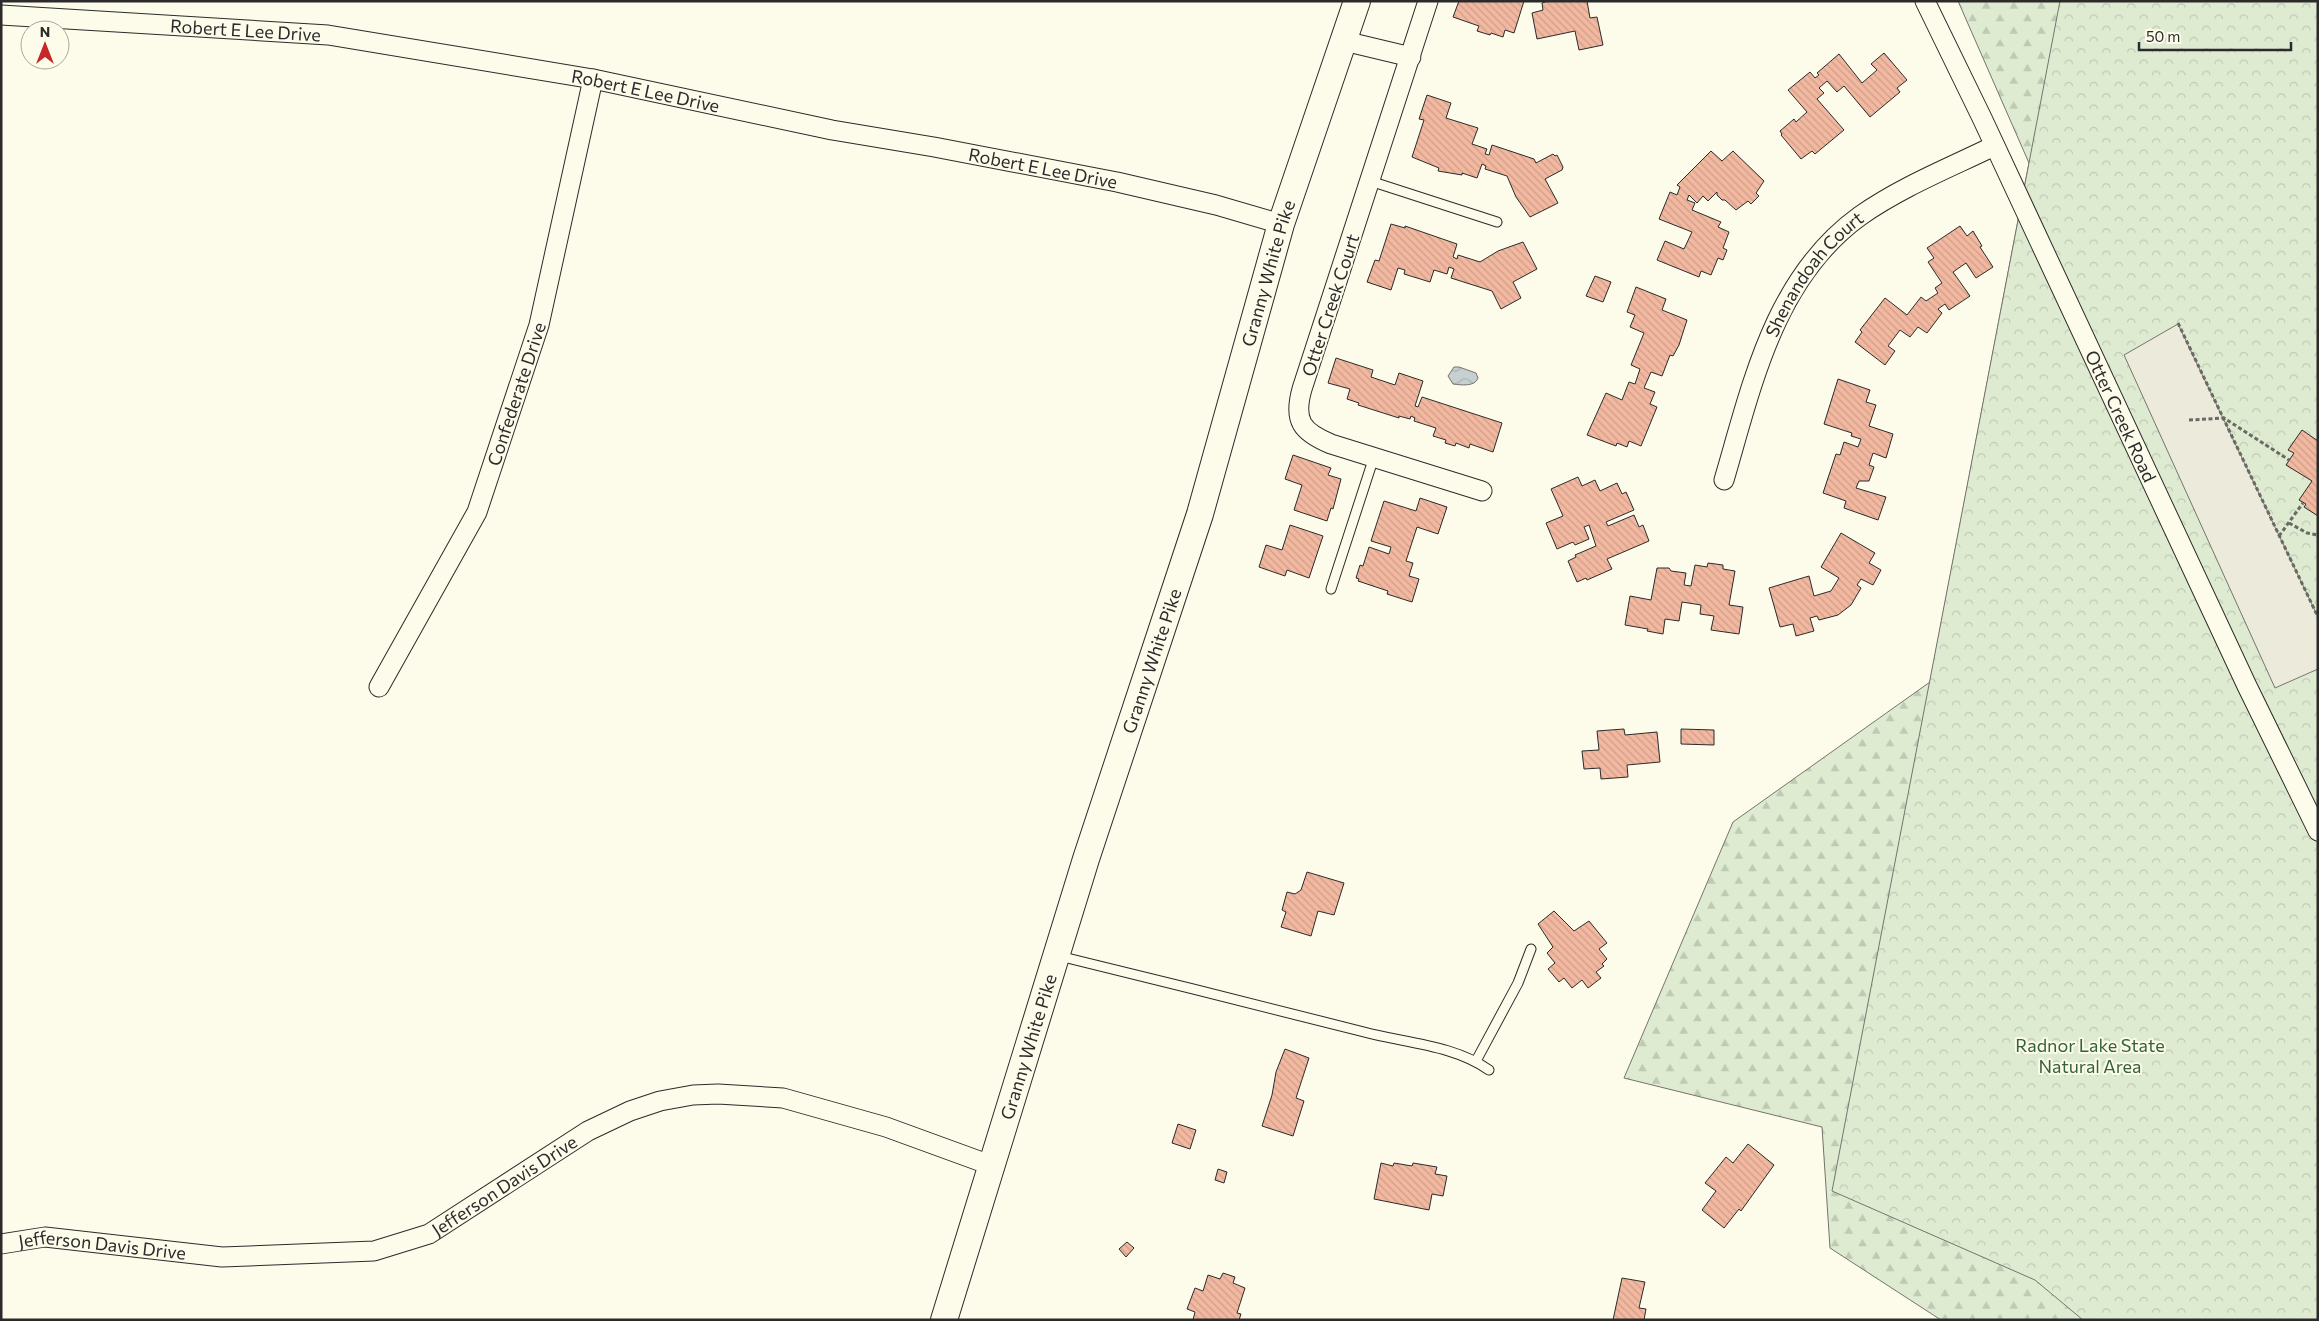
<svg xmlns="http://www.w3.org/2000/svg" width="2319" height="1321" viewBox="0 0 2319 1321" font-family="Commissioner,sans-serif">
<defs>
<pattern id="forest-firs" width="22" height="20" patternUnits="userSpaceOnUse" patternTransform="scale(1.25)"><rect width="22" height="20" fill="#deebd1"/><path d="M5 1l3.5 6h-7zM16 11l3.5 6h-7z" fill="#bfcab4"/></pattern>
<pattern id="park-crowns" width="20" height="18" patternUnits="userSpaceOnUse" patternTransform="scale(1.25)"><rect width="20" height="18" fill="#deebd1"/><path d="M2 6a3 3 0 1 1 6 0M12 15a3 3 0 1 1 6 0" fill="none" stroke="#bfcab4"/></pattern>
<pattern id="water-waves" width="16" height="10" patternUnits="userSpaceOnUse" patternTransform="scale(1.25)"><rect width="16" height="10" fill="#c7d0d0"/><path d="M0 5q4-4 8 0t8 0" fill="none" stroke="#abb3b3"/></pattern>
<pattern id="building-back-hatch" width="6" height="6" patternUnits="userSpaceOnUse" patternTransform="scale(1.25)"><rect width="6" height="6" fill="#f2b8a0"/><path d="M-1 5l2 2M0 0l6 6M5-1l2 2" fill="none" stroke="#d09e8a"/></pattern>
</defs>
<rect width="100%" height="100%" fill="#fdfbea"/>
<polygon fill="url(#forest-firs)" stroke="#74746e" points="1958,1 2318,1 2318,1320 1941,1320 1830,1248 1822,1127 1624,1078 1733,822 1930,682 2029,163"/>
<polygon fill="url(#park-crowns)" stroke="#74746e" points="2060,1 2318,1 2318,1320 2083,1320 2035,1280 1832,1191"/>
<polygon fill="#eceadb" stroke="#74746e" points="2178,324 2318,617 2318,669 2275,688 2124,355"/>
<path fill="url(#water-waves)" stroke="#74746e" d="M1454,367H1459L1476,373L1478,378C1475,387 1461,385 1453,384L1448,376Z"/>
<g fill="url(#building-back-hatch)" stroke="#2b2b2b">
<polygon points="1459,1 1524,1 1514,33 1505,30 1503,37 1491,33 1490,35 1477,31 1479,26 1453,17"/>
<polygon points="1548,1 1587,1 1590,18 1597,17 1603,45 1579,50 1575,31 1537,39 1532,13 1543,10 1542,3"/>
<polygon points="1884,53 1907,80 1897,88 1900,92 1870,117 1844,86 1837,92 1827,81 1819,88 1824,93 1817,99 1844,130 1815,154 1812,151 1801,159 1781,135 1782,134 1780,131 1794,119 1796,122 1807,112 1788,90 1810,72 1815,78 1819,75 1817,73 1839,54 1862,83 1877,70 1871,64"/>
<polygon points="1427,95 1451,103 1446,118 1478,128 1472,144 1487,149 1485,154 1489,155 1492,145 1534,159 1536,163 1553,154 1555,156 1557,155 1563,167 1562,170 1545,179 1558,203 1530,217 1516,197 1507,176 1485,169 1486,166 1482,164 1477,178 1462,173 1462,175 1438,171 1439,168 1412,157 1424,120 1419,119"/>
<polygon points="1711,151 1722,161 1733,151 1764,181 1756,193 1759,196 1751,204 1748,201 1736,210 1725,200 1722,200 1717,195 1717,192 1708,201 1703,196 1697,203 1689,195 1687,200 1695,203 1692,210 1721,222 1718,227 1729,232 1723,248 1727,250 1723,260 1718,258 1711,275 1701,271 1699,277 1657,260 1665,241 1684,249 1692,232 1659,219 1670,192 1677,195 1680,187 1677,185"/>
<polygon points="1391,224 1405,228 1405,226 1457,244 1453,257 1457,259 1458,255 1480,262 1498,251 1523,242 1537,269 1513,282 1521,298 1501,309 1492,291 1451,278 1454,269 1449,267 1447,274 1434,270 1430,282 1404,274 1405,270 1398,268 1391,290 1367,282 1375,260 1379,261"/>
<polygon points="1960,226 1967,236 1973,231 1982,246 1980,247 1993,267 1976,278 1966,263 1953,272 1970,296 1949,310 1945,304 1938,309 1942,313 1927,333 1918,327 1910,337 1900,330 1888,346 1895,351 1885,365 1855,342 1862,332 1860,330 1885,298 1907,315 1921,297 1926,301 1938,293 1935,288 1942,283 1928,262 1934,258 1927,248"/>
<polygon points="1595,276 1611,282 1603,302 1586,296"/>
<polygon points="1636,287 1666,299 1662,310 1687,320 1679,345 1673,356 1670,355 1662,376 1651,372 1644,388 1655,392 1650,404 1657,407 1641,446 1629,441 1627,447 1617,443 1616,446 1587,435 1606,393 1622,400 1629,382 1635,384 1640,369 1631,365 1644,333 1630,327 1635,315 1627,312"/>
<polygon points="1336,358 1373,370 1371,377 1395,385 1399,373 1423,381 1415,406 1418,407 1422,397 1502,423 1493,452 1470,444 1469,448 1456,443 1455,446 1445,443 1446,440 1433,436 1436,428 1414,421 1415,418 1411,416 1410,419 1399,416 1399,418 1358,405 1359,403 1347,399 1350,389 1328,383"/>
<polygon points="1838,379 1870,390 1866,402 1876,405 1869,426 1893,434 1886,458 1873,453 1869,465 1874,467 1869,481 1859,481 1856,488 1886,497 1878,520 1844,508 1846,501 1823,493 1836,454 1840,455 1844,442 1858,447 1861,439 1851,436 1852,433 1824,424"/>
<polygon points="2302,430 2318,441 2318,516 2304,507 2306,504 2299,500 2312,481 2286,465 2294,453 2288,450"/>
<polygon points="1293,455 1331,468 1328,475 1341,479 1333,509 1331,508 1327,521 1294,510 1302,485 1285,479"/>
<polygon points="1578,477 1582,486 1595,480 1600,491 1617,483 1622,494 1626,492 1634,510 1606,522 1608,526 1634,515 1639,527 1643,525 1649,541 1607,559 1612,569 1587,580 1586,578 1577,582 1568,561 1576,557 1575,555 1596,546 1589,525 1584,527 1589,539 1575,545 1573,542 1557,549 1546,523 1563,516 1551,489"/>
<polygon points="1420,498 1447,507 1438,534 1417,527 1406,561 1413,563 1409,576 1419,579 1412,602 1387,594 1388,591 1358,581 1359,579 1356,578 1360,565 1363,566 1369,547 1389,554 1391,547 1371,541 1384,501 1416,511"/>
<polygon points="1290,525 1323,536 1309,578 1287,570 1285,576 1259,567 1266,545 1282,550"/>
<polygon points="1841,533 1875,553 1869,563 1881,570 1873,585 1861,579 1857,585 1861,588 1851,605 1838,615 1819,620 1817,616 1810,618 1814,631 1796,636 1793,624 1780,627 1769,588 1809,576 1814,596 1831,591 1839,578 1821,567"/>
<polygon points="1708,563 1723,565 1723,569 1735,571 1729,605 1743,607 1739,634 1711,630 1714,616 1700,614 1701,605 1682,602 1679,621 1665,619 1663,634 1647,631 1648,629 1625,625 1630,596 1651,600 1657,568 1669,568 1671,571 1686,573 1684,585 1691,586 1695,565 1707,567"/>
<polygon points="1624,729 1625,735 1657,732 1660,762 1627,765 1628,777 1601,779 1600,768 1584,769 1582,751 1599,750 1597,731"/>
<polygon points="1681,729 1714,730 1714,745 1681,744"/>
<polygon points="1307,872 1344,883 1334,915 1318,911 1311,936 1281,927 1286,912 1282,910 1287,892 1295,894 1301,890"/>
<polygon points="1554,911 1574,931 1589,921 1607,943 1599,949 1607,959 1602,964 1604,966 1596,972 1601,978 1588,988 1582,980 1572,988 1564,978 1559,982 1548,969 1555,963 1547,953 1553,947 1538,924"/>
<polygon points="1285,1049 1309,1058 1296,1098 1304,1101 1293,1136 1262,1126 1272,1095 1276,1072"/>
<polygon points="1178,1124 1196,1130 1190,1149 1172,1143"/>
<polygon points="1748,1144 1774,1165 1741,1211 1739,1209 1724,1228 1702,1210 1716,1191 1705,1183 1726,1157 1733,1163"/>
<polygon points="1381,1163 1393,1166 1394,1163 1412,1166 1413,1163 1437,1167 1435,1174 1447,1176 1443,1196 1432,1194 1429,1210 1374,1199"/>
<polygon points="1218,1169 1227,1172 1224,1183 1215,1180"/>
<polygon points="1127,1242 1134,1248 1126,1257 1119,1249"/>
<polygon points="1223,1273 1235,1277 1233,1283 1245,1288 1237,1313 1241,1314 1239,1320 1193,1320 1195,1312 1187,1309 1195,1288 1203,1291 1208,1275 1220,1279"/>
<polygon points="1622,1278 1645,1282 1639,1308 1646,1309 1644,1320 1613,1320"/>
</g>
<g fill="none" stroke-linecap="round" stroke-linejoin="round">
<defs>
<g id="lane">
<polyline points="1370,181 1497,222"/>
<polyline points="1331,589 1374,457"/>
<path d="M1059,956C1161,981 1262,1006 1364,1032C1405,1043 1454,1045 1489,1070"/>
<polyline points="1476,1061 1518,983 1531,949"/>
</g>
<g id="street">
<path d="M1428,1L1302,389C1293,421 1302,432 1331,444L1482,491"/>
<path id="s1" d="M1925,1L1982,118L2247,686L2318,831"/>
<path id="s2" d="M1,15L328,35L593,79L832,130L934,147L1117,182L1216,205L1281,224"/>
<polyline points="1344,41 1411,57"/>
<path id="s3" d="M1724,480C1752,385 1774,278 1860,216C1901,187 1949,168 1994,146"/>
<path id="s4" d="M379,687L477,512L539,325L593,79"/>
<path id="s5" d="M1,1244L45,1237L222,1257L374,1251L429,1234L588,1131L630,1111L660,1101L693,1095L718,1094L783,1098L886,1127L993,1166"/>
</g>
<g id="secondary">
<path id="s6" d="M944,1320L1086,859L1200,514L1281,224L1357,1"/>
</g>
</defs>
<use href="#lane" stroke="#2b2b2b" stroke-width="11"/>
<use href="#street" stroke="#2b2b2b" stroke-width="21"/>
<use href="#secondary" stroke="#2b2b2b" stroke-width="28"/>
<g stroke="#6a6964" stroke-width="3" stroke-dasharray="4 2.5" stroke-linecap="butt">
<polyline points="2178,323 2318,617"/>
<polyline points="2189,420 2224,418 2289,460"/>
<polyline points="2289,523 2307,533 2318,535"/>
<polyline points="2279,536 2303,503"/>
</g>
<use href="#lane" stroke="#fdfbea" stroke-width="9"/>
<use href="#street" stroke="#fdfbea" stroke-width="19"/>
<use href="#secondary" stroke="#fdfbea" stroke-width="26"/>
</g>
<g text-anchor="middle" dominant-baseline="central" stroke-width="4" stroke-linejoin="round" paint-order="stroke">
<g font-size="18" fill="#2b2b2b" stroke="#fdfbea">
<text stroke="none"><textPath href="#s2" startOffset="245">Robert E Lee Drive</textPath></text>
<text stroke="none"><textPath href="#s2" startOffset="650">Robert E Lee Drive</textPath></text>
<text stroke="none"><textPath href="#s2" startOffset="1055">Robert E Lee Drive</textPath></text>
<text stroke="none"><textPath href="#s6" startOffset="1096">Granny White Pike</textPath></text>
<text stroke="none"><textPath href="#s3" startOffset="228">Shenandoah Court</textPath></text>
<text transform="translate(1330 305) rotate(-72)">Otter Creek Court</text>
<text stroke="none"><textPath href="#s4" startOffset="325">Confederate Drive</textPath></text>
<text stroke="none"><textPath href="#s1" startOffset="459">Otter Creek Road</textPath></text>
<text stroke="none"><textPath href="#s6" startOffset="691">Granny White Pike</textPath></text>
<text stroke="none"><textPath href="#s6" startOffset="286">Granny White Pike</textPath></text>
<text stroke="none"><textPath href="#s5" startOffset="522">Jefferson Davis Drive</textPath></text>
<text stroke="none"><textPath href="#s5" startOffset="102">Jefferson Davis Drive</textPath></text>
</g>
<g font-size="18" fill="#34623c" stroke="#fdfbea">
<text x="2090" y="1045">Radnor Lake State<tspan x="2090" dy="21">Natural Area</tspan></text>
</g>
</g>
<rect width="2319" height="1321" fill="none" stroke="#2b2b2b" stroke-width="5"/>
<g transform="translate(45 45)"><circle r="24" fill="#fdfbea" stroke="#a9a89e"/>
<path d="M0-4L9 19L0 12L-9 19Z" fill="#c62828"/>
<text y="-8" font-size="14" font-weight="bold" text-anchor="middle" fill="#2b2b2b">N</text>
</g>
<path d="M2139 42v8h152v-8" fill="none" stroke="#2b2b2b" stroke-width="2.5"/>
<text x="2146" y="42" font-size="15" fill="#2b2b2b" stroke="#fdfbea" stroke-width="4" paint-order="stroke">50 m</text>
</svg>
